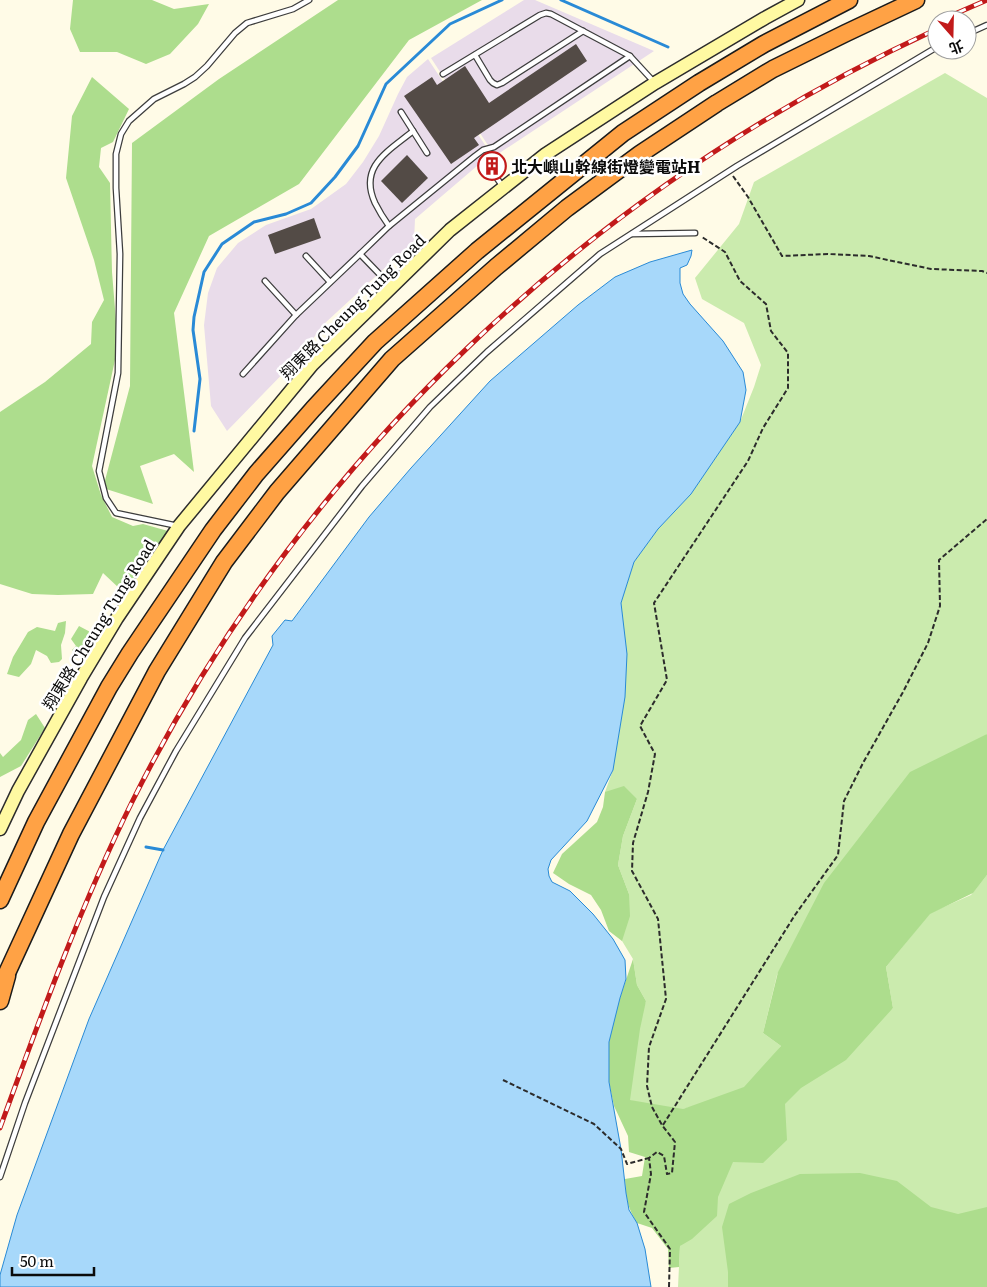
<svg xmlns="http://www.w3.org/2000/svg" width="987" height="1287" viewBox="0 0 987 1287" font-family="Literata,'Noto Sans TC',serif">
<rect width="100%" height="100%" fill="#fffbe7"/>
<g fill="#e9dcea">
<polygon points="524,0 535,0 654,51 495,156 431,58"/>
<polygon points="428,59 491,154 415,219 414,241 324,324 300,356 227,431 211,406 204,325 208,293 217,268 238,243 266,225 311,209 346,184 363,162 379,136 398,94 407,77"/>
</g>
<g fill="#cbebae">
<polygon points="945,73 987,98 987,734 826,883 777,975 763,1033 781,1046 746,1091 680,1110 627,1100 636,1030 646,1001 637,985 633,959 616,931 629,894 618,865 623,836 637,799 605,792 613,770 623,627 621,603 634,562 658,529 691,494 740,422 754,387 761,365 744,323 702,299 695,278 739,224 754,182"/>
<polygon points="987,875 987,1246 744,1287 678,1287 680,1246 726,1168 768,1106 893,1008 886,967 930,913 971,895"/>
</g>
<g fill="#addd8d">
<polygon points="73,0 152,0 174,9 209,4 198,24 170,54 146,64 117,52 80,52 70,29"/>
<polygon points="338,0 482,0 409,40 299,184 209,236 174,313 194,472 174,454 140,466 153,504 103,488 130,386 132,143 219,79"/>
<polygon points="92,77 129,109 113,142 101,148 99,167 110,183 112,272 118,346 92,466 101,495 112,517 133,526 143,524 168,531 136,580 120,589 103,573 93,594 58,595 32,594 0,584 0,412 45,382 91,344 92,322 104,300 94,260 66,178 72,116"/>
<polygon points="66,621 65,633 61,645 62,659 59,662 51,663 47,656 36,650 31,664 19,677 7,674 13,657 28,632 37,627 55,631 58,623"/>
<polygon points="79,626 96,635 92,646 81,649 77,656 72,650 76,646 71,639"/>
<polygon points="36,714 45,728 21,766 0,777 0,753 3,757 21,740 28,720"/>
<path d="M987,734V875L973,893L930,914L886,967L893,1008L846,1060L801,1088L785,1104L787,1140L763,1163L733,1162L718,1197L717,1216L692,1239L680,1246L679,1267L669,1268L668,1249L652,1228L637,1223C627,1206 626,1198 625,1179L642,1176L645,1157L629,1152L628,1136L614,1106L609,1082V1042L614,1020L620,998L633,959L637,985L646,1001L640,1029L630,1100L683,1109L744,1087L781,1046L763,1033L778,972L824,883L910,772Z"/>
<polygon points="624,786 637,799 623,836 618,865 629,894 630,916 622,941 609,931 601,910 591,895 569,884 553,873 562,854 597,822 603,807 605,792"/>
<polygon points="860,1173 897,1181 931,1207 958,1214 987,1207 987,1287 728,1287 728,1272 722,1227 729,1204 751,1193 800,1174"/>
</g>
<polygon fill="#a7d8fa" stroke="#298ad6" points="692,250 691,256 687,265 680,268 680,283 683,294 690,304 723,341 743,372 746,390 740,422 691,494 658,529 634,562 621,603 627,654 625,697 613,770 587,821 551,860 548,869 549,876 552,882 570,891 593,914 613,939 625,960 626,979 620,998 609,1042 609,1082 621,1149 626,1193 629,1210 637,1223 645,1249 651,1287 0,1287 0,1275 17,1215 89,1019 163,850 273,645 272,636 285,620 292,621 369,517 411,468 490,381 578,305 615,277 650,262"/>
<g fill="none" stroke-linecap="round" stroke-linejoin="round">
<g stroke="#298ad6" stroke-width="3">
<polyline points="561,0 668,47"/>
<polyline points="194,431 200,379 193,330 194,317 204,272 222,244 254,222 286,214 311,203 335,177 358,146 386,84 450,24 502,0"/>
<polyline points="146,847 163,850"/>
</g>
</g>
<g fill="#534b46">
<polygon points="576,44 587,61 474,138 479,145 451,164 404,96 432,77 437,85 465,66 489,103"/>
<polygon points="407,155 428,178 402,203 381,181"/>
<polygon points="493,159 500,166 491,172 485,166"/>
<polygon points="314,218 321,238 275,254 268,235"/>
</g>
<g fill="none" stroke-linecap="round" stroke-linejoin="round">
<defs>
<g id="service">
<polyline points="967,34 987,25"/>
<polyline points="475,55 490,80 493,83 497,85 502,83 583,31"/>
<polyline points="443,74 540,15 546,13 551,14 630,56 654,82"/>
<polyline points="401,112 427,153"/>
<polyline points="494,174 503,187"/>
<path d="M389,226C384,219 379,211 375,203C358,166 389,151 413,131"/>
<polyline points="632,234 695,233"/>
<polyline points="360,254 391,286"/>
<polyline points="306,256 330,282"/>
<polyline points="265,281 296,315"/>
<polyline points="243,374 296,315 360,254 389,226 475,156 483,150 494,147 630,56"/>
<polyline points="178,526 116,513 106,498 99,471 118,373 120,254 116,188 116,154 121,134 129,121 154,99 184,84 195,77 207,66 235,33 247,23 293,9 309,0"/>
<polyline points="0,1177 25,1103 104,897 140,818 176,751 245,638 362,486 430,407 487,352 600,254 737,166 937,47"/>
</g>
<polyline id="secondary" points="0,829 18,791 81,678 117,618 179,526 312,365 450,230 546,154 655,83 765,18 798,0"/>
<g id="motorway">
<polyline points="0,900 36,822 109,687 130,653 213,530 256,474 313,409 375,342 477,251 623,133 699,83 764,44 849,0"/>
<polyline points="0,985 7,973 71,834 138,707 157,671 224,562 277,492 392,359 496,267 567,208 640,154 717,103 773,69 846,33 916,0"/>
<polyline points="0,1001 7,976"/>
</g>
</defs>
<use href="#service" stroke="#3d3d3d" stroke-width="7"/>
<use href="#secondary" stroke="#2c2c2c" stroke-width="15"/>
<use href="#motorway" stroke="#1b1b1b" stroke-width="19"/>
<g stroke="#2c2c2c" stroke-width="2" stroke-dasharray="5 2.5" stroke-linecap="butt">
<polyline points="733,176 748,197 782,256 828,254 869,256 931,269 982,271 987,273"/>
<polyline points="503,1080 594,1124 621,1149 627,1164 649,1158"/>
<polyline points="663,1125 795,915 838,855 844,801 863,763 903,692 928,643 940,606 939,560 987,519"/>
<polyline points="669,1287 670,1249 644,1212 651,1174 649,1158 657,1152 664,1156 667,1174 672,1173 675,1142 662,1125 652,1107 647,1086 649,1047 666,999 658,919 632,871 633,843 648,792 655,754 640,726 667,680 654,603 748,461 763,428 788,388 788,353 771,331 766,304 740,281 725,252 702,237"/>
</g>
<use href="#service" stroke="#fff" stroke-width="4.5"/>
<use href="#secondary" stroke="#fff9a2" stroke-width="12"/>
<use href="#motorway" stroke="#ffa245" stroke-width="16"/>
<defs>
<g id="rail">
<polyline points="941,20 987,0"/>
<path d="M0,1128C40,1018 80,907 132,802C303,459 590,189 937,29"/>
</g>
</defs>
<use href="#rail" stroke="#c21a1a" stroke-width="5"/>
<use href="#rail" stroke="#fff" stroke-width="3" stroke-dasharray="9" stroke-linecap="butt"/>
</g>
<defs>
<symbol id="building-ring" viewBox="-11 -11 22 22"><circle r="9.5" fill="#fff" stroke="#c21a1a" stroke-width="1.5"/><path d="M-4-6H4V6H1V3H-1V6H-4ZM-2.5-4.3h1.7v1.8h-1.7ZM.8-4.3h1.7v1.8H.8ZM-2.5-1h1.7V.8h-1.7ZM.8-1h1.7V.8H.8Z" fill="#c21a1a"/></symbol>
</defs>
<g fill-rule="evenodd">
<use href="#building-ring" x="476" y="150" width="32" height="32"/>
</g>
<g text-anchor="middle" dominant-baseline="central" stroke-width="5" stroke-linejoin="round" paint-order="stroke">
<g font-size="16" font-weight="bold" fill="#0a0a0a" stroke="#fff" text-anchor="start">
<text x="511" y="166">北大嶼山幹線街燈變電站H</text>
</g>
<g font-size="16" fill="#0a0a0a" stroke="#fff">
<text transform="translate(352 306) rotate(-45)">翔東路 Cheung Tung Road</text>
<text transform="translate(98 624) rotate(-58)">翔東路 Cheung Tung Road</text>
</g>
</g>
<g transform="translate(952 35) rotate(160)"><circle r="24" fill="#ffffff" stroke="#9d9d9d"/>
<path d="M0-4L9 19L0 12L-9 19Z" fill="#c21a1a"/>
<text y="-8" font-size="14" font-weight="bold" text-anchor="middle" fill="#0a0a0a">北</text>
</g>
<path d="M12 1267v8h82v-8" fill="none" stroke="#0a0a0a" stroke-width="2.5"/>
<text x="20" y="1267" font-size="15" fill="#0a0a0a" stroke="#ffffff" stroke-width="4" paint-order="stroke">50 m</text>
</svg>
